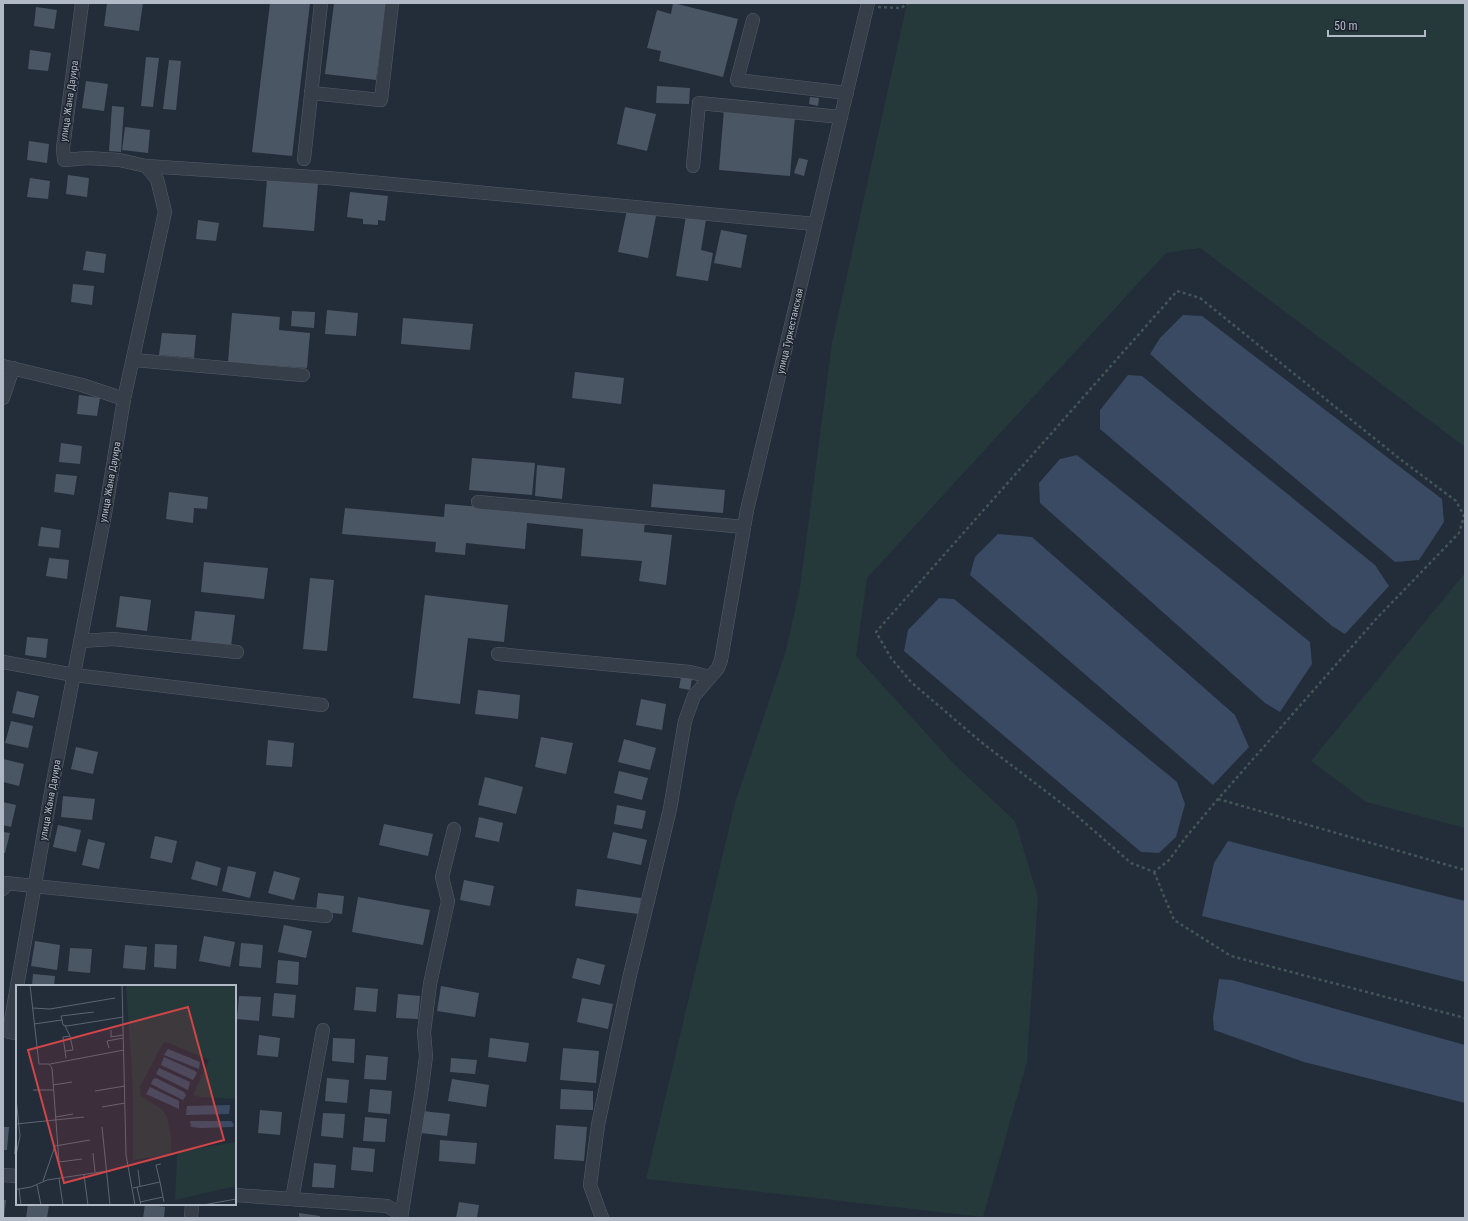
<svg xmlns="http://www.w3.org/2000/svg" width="1468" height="1221" viewBox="0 0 1468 1221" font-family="'Roboto Condensed',sans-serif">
<rect width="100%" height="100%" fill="#232c39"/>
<g fill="#25383a">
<polygon points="907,3 1465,3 1465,447 1200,248 1166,253 867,578 856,656 956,766 1015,821 1038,897 1027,1062 983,1217 646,1179 735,803 786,650 800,587 832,343"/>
<polygon points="1465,573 1465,828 1366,802 1311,761"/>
</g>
<g fill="#394a62">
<polygon points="1183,315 1202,316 1442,499 1444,522 1419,560 1395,562 1198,397 1150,354 1160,338"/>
<polygon points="1128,375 1142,376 1375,565 1389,586 1345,634 1332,626 1100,429 1100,410"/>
<polygon points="1077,455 1310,642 1312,664 1280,712 1265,703 1040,503 1039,483 1060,459"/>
<polygon points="998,534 1032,537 1235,715 1249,747 1213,785 970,575 975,557"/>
<polygon points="939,598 954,599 1177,782 1185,804 1176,837 1159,853 1141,852 904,651 908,630"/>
<polygon points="1228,841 1465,901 1465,982 1202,916 1214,863"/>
<polygon points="1219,979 1232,980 1465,1045 1465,1103 1304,1062 1214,1030 1213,1018"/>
</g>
<g fill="#4b5665">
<polygon points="107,3 143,3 139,31 104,26"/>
<polygon points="270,3 310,3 292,156 252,152"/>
<polygon points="334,3 386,3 376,80 325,74"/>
<polygon points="673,3 738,19 723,77 659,61 661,51 647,48 657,10 671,14"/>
<polygon points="36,7 57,10 54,29 34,26"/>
<polygon points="30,50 51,53 48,71 28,69"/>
<polygon points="146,57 159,58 153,107 141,106"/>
<polygon points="169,60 181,61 176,110 163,109"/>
<polygon points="86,81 108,84 104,111 82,108"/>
<polygon points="657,86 690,88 689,104 656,103"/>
<polygon points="810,97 819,98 818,106 809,104"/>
<polygon points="112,106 124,107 121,152 109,151"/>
<polygon points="625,107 656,114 647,151 617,144"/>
<polygon points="724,109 795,115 790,176 719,170"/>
<polygon points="125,127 150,130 148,153 122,150"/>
<polygon points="29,141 49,144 47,163 27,160"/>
<polygon points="799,158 808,160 804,176 794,173"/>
<polygon points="68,175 89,178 87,197 66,194"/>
<polygon points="30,178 50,181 48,199 27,197"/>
<polygon points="267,179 318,183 314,231 263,227"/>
<polygon points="350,192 388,196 385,221 378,220 378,225 363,224 363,219 347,217"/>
<polygon points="627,210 656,216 648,258 618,252"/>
<polygon points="686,216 706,220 701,250 713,253 708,281 676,276"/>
<polygon points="198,220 219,223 216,241 196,239"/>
<polygon points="721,230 747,235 741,268 714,263"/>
<polygon points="86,251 106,254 104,273 83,270"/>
<polygon points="73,284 94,286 92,305 71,302"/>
<polygon points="327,310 358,313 356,336 325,334"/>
<polygon points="292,311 315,312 314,328 291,326"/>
<polygon points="232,313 280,317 279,330 310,333 307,368 228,362"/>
<polygon points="403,318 473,324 470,350 401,344"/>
<polygon points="162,333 196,335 194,358 159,355"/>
<polygon points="575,372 624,378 621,404 572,398"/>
<polygon points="79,395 100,398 97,416 77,414"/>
<polygon points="61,443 82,446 80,464 59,462"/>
<polygon points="472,458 535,463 532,495 469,490"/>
<polygon points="537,465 565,468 562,499 535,496"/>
<polygon points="56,474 77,476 74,495 54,492"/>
<polygon points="653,484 725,490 723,513 651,507"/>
<polygon points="169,492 208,497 207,509 194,508 193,523 166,519"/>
<polygon points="445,504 645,520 644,532 672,535 666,585 639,581 642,561 581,556 583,529 527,523 525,549 466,543 465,555 435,552 436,542 342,534 345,508 444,517"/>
<polygon points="41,527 61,530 59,548 38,546"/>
<polygon points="49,558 69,560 67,579 46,576"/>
<polygon points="204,562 268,568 264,599 201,592"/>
<polygon points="310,578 334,580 327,651 303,649"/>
<polygon points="425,595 508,605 504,642 468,638 460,704 413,698"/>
<polygon points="120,596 151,600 147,631 116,627"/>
<polygon points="195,611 235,615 231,646 191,642"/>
<polygon points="27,637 48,639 46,658 25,655"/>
<polygon points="681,677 692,679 690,690 679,688"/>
<polygon points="478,690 520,695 518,719 475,714"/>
<polygon points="17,691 39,696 34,718 12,713"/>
<polygon points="641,699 666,704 662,730 636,725"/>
<polygon points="11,721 33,726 28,748 5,743"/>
<polygon points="541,737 573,743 566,774 535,767"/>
<polygon points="624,739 656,748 650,770 618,762"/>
<polygon points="268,740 294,743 292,767 266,765"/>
<polygon points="76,747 98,752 93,774 71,769"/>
<polygon points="3,759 24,764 19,786 3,782"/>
<polygon points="619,771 648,778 642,800 614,793"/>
<polygon points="485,777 523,787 516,814 478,805"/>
<polygon points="63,796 95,799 92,820 61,817"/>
<polygon points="3,802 16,805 11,827 3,825"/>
<polygon points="617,805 646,811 642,829 614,824"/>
<polygon points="479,817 503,823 499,842 475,837"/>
<polygon points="384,824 433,834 428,856 379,845"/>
<polygon points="58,825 81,830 76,852 53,847"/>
<polygon points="3,832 10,833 5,853 3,853"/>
<polygon points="613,832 647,840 641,865 607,858"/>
<polygon points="155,836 177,841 172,863 150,858"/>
<polygon points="88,839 105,843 99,869 82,865"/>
<polygon points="196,861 221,868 217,886 191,879"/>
<polygon points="228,866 256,872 250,898 222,891"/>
<polygon points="274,871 300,878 294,900 268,893"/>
<polygon points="464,880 494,886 490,906 460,900"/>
<polygon points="577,889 641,898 639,914 575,906"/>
<polygon points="318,893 344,896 342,914 316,911"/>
<polygon points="358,897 430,910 423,945 352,932"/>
<polygon points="284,925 312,931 306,958 278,952"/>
<polygon points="204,936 235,942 230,967 199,961"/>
<polygon points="35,941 60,945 57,970 31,966"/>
<polygon points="241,943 263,945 261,968 239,966"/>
<polygon points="155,944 177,945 176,969 154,967"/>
<polygon points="125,945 147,947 145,970 123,968"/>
<polygon points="70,948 92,949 90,973 68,971"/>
<polygon points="577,958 605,965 600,985 572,978"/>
<polygon points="278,960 299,962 298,985 276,983"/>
<polygon points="33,974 55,976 54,986 32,986"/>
<polygon points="441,986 479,993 475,1017 437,1011"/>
<polygon points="356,987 378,989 376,1012 354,1010"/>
<polygon points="274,993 296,995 294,1018 272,1016"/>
<polygon points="398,994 420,996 418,1019 396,1018"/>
<polygon points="239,996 261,997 259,1021 237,1019"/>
<polygon points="582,998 613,1004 608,1029 577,1022"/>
<polygon points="259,1035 280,1038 278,1057 257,1055"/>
<polygon points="333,1038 355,1039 354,1063 332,1061"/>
<polygon points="490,1038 529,1043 526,1062 488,1057"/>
<polygon points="563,1048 599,1051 596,1083 560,1080"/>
<polygon points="366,1055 388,1057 386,1080 364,1079"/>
<polygon points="451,1058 477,1060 475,1074 450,1072"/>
<polygon points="327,1078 349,1080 347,1103 325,1101"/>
<polygon points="452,1079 489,1085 486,1107 448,1101"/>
<polygon points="370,1089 392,1091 390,1114 368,1112"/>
<polygon points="561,1089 593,1091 593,1110 560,1109"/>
<polygon points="260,1110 282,1112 280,1135 258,1133"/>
<polygon points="423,1111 450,1114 447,1136 421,1133"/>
<polygon points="323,1113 345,1114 343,1138 321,1136"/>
<polygon points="365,1117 387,1119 385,1142 363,1141"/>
<polygon points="556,1125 587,1127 584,1161 554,1159"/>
<polygon points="3,1127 9,1127 7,1150 3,1150"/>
<polygon points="16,1131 17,1131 17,1155 14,1154"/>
<polygon points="440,1140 477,1143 475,1164 439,1161"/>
<polygon points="353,1147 375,1149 373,1172 351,1170"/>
<polygon points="314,1163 336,1165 334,1188 312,1187"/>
<polygon points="3,1200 6,1200 4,1218 3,1218"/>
<polygon points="459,1202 479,1205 477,1218 456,1218"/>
<polygon points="28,1204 49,1205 47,1218 26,1218"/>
<polygon points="145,1204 165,1207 164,1218 143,1218"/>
<polygon points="299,1213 320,1216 320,1218 299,1218"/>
</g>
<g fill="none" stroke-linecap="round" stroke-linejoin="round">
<defs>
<g id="minor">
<polyline points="753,20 737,80 847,93"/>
<polyline points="311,93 381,100 392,3"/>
<polyline points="304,159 321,3"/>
<polyline points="146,166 328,178 815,224"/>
<polyline points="693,166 699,103 841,117"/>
<polyline points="134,360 303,375"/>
<polyline points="3,366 82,385 124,399"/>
<polyline points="3,398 13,368"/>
<polyline points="478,502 744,527"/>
<polyline points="81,641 113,639 237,652"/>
<polyline points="498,654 690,672 710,677"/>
<polyline points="3,662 74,675 322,705"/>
<polyline points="3,889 6,883 34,886 326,916"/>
<polyline points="17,1033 9,1032 52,787 105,514 124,399 165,212 157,179 146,166 119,160 88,158 64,160 63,148 82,3"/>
<polyline points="3,1175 17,1176"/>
<polyline points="235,1195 387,1206 401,1214"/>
<polyline points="292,1199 323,1030"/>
<polyline points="191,1218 192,1204"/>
<polyline points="401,1218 422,1088 426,1056 424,1032 430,984 448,901 442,877 454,829"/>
<polyline points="602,1218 590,1185 598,1125 629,979 670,809 685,721 694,696 718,668 721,660 747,510 868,3"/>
</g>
</defs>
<use href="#minor" stroke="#545c67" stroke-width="14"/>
<g stroke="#425558" stroke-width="2.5" stroke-dasharray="3 3" stroke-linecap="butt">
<polyline points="878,7 901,8 908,3"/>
<polygon points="1177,291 1200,298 1400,459 1456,501 1464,516 1459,533 1377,618 1218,799 1186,837 1169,860 1154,872 1131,863 1069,809 981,742 911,682 891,658 876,632"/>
<polyline points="1218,799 1465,870"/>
<polyline points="1154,872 1174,920 1231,956 1465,1018"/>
</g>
<use href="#minor" stroke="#363e4a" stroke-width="13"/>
</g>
<g text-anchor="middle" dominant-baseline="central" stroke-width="3" stroke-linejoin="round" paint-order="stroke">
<g font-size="10" fill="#b1b9c6" stroke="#1c232e">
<text transform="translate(69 101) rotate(-82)">улица Жана Дауира</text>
<text transform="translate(790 331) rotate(-77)">улица Туркестанская</text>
<text transform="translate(110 482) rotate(-80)">улица Жана Дауира</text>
<text transform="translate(50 800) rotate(-80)">улица Жана Дауира</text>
</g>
</g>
<g transform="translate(16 985)">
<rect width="220" height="220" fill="#232c39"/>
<path d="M110,0H220V114L184,112L177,110L193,75L150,57L147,58L124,102L125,111L147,125L151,132L155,151V169L117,175V105ZM220,157V201L159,215L161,171L164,166Z" fill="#25383a"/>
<path d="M152,64L184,77L183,84L148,70ZM148,72L179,86L181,88L177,95L145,80ZM143,83L174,97L172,105L140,89ZM140,93L168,107L170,110L167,115L135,99L137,94ZM134,102L163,116V124L130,109ZM214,120L213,129L170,130L171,121ZM174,136H215L218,139L217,142L185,143L175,142Z" fill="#394a62"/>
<path fill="none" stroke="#5c6471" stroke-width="1" d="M14,0L23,79H33L36,83L43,177L66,174M106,0L110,170L119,220M17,23L34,24L99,13M46,35L45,31L78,27M18,39L46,35L47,40L51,41L107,32M49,41L54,51L47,52L50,73M95,45V52L107,50M93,63L91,56L107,53M49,66L57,65L54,51M34,79L108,65M37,100L56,97M17,105H37M79,106L109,101M0,113L4,151L0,170M86,122L109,118M40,132L57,129M0,139L68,132M86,142L94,220M77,168L79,187M122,185L124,201M68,190L72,220M43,194L47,220M27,196L39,161L74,155M144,197L148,217M21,200L25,220M121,202L125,220M117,203L144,197L140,180L145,179M0,204H3L5,220M3,204L15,202L31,195L91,186M124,217L147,212M187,220L220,214"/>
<path fill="#cf4548" fill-opacity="0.15" stroke="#cf4548" stroke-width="2" d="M172,22L208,155L48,198L12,65Z"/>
<rect width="220" height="220" fill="none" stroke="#b1b9c6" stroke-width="2"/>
</g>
<rect width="1468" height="1221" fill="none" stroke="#b1b9c6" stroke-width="8"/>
<path d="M1328 30v6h97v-6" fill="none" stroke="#b1b9c6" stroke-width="2"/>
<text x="1334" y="30" font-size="12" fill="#b1b9c6" stroke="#1c232e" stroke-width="3" paint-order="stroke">50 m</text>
</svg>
